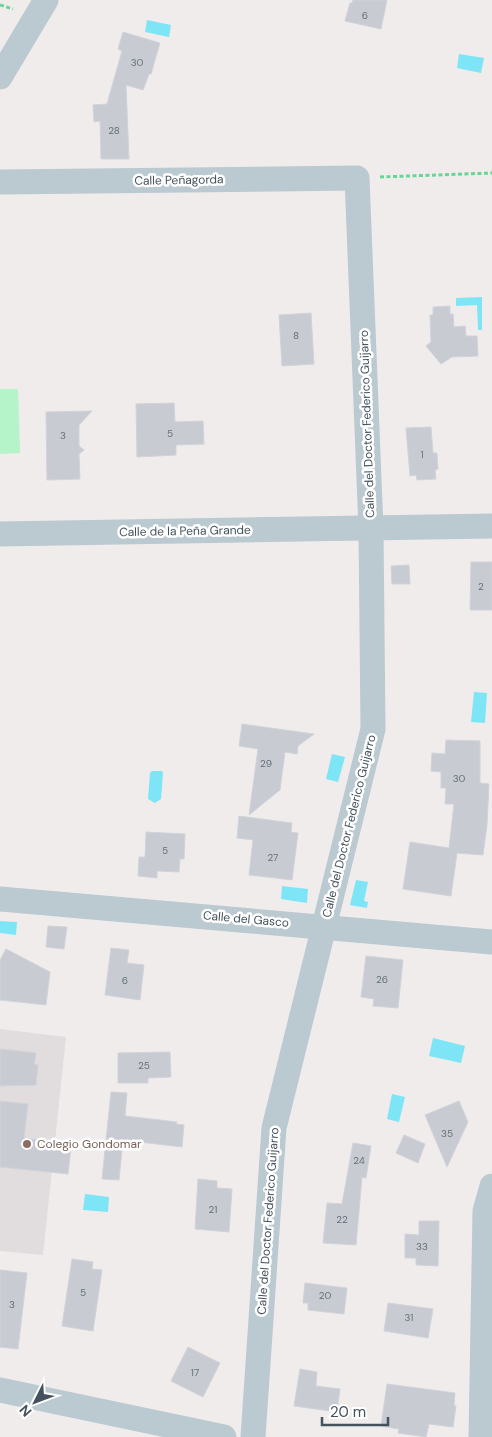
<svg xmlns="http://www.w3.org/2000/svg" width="492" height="1437" viewBox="0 0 492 1437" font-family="'DM Sans',sans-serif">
<rect width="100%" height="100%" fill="#f0ecec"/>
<polygon fill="#e1ddde" points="0,1029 66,1037 43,1255 0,1251"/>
<polygon fill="#b5f3c8" points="0,389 18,389 20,453 0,454"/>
<g fill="#7de5f5">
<polygon points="147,20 171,25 169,37 145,32"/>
<polygon points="459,54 484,58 481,73 457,68"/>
<polygon points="482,297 482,330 478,330 477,305 456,306 456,298"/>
<polygon points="474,692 487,693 485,723 471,722"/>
<polygon points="332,754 345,757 338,782 326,779"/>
<polygon points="152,771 162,771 163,773 161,799 155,803 148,799 150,773"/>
<polygon points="356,880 368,882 364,901 368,902 367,908 350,905"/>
<polygon points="282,886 308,889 307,903 281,899"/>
<polygon points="0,921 17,922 16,935 0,933"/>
<polygon points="433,1038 465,1046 461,1063 429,1056"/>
<polygon points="392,1094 405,1097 399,1122 387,1119"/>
<polygon points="85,1194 109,1197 108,1212 83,1210"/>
</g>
<g fill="#c8ccd2" stroke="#d0d3d9">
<polygon points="353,0 387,0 381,29 345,21 350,3 352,3"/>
<polygon points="123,32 160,43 151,74 149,74 143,90 126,85 129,159 101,159 100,121 94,122 93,105 107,104 122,51 118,49"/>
<polygon points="450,306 450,314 453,314 454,327 465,326 466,336 477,336 478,356 452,357 441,364 426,346 431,342 430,315 433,315 433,307"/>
<polygon points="311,313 314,364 282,366 279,315"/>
<polygon points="174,403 175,422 203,421 204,444 176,445 176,455 137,457 136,404"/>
<polygon points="92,411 79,425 79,446 84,450 79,454 80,479 47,480 46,412"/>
<polygon points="431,427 433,453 437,453 438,469 435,470 436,479 417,480 416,475 410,476 406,428"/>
<polygon points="471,562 492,562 492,610 470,610"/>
<polygon points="409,565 410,584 392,584 391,566"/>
<polygon points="242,724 314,734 298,746 297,754 285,752 280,790 249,815 258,749 239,746"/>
<polygon points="446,740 480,741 480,783 489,784 487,825 483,855 457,853 451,896 403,889 410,842 449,848 454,804 445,804 446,788 441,788 441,772 431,771 432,753 445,754"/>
<polygon points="239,816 292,823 291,832 298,833 292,880 249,875 253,840 237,838"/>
<polygon points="146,832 185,834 184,859 180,859 179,872 157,871 157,878 138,876 139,857 145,857"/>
<polygon points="48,926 67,927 64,949 46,947"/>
<polygon points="111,948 129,950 127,963 144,965 140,1000 105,995"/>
<polygon points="6,949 50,972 46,1005 0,1000 0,960"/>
<polygon points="366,956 403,960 398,1008 373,1006 374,999 361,997"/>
<polygon points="0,1049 36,1053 34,1064 38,1065 36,1085 0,1086"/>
<polygon points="170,1052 171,1077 148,1078 148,1083 118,1083 118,1053"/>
<polygon points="111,1092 127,1093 125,1116 177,1122 176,1124 184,1125 182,1147 123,1140 119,1180 102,1179"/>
<polygon points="0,1101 28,1104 24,1138 37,1140 36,1143 71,1147 68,1174 0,1167"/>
<polygon points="459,1101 468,1122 447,1167 425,1115"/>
<polygon points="404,1135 425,1144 418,1163 396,1153"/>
<polygon points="353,1143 371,1146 366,1178 362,1177 356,1245 323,1243 327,1203 342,1204"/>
<polygon points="198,1179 217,1181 217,1188 232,1189 229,1232 195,1229"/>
<polygon points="419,1221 439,1221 438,1266 416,1265 416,1258 405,1258 405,1234 419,1235"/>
<polygon points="72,1259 93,1262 92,1269 102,1270 93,1331 62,1326"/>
<polygon points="0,1270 27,1273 18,1349 0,1347"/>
<polygon points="305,1283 347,1288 344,1314 308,1310 308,1303 303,1303"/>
<polygon points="388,1303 433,1309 428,1338 384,1331"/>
<polygon points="188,1347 220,1363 203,1397 171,1381"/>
<polygon points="300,1369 317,1372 316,1386 340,1389 337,1412 294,1406"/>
<polygon points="387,1384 455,1393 454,1406 456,1406 453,1427 429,1424 426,1437 398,1433 399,1429 381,1426"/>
</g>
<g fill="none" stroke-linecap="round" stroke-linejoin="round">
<g stroke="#69d497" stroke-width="3" stroke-dasharray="4 2.5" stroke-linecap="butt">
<polyline points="0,5 13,9"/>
<polyline points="380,177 492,173"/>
</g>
<g stroke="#bbc9d1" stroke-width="25">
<polyline points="0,77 46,0"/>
<polyline points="0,182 357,178 371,529 373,729 274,1128 253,1437"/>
<polyline points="0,534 492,526"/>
<polyline points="0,899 492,942"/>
<polyline points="0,1390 224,1437"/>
<polyline points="481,1437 485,1211 492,1186"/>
</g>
</g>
<circle fill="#8d6e63" stroke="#fff" stroke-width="2" cx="27" cy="1144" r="5"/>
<g text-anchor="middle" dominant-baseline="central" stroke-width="5" stroke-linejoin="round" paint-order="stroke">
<g font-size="10" fill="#64707a">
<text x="365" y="15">6</text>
<text x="137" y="62">30</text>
<text x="114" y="130">28</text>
<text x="296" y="335">8</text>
<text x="170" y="433">5</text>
<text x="63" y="435">3</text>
<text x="422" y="454">1</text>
<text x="481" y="586">2</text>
<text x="266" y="763">29</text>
<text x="459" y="778">30</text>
<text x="165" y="850">5</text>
<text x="273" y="857">27</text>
<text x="382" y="979">26</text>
<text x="125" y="980">6</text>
<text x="144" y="1065">25</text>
<text x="447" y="1133">35</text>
<text x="359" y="1160">24</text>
<text x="213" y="1209">21</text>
<text x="342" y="1219">22</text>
<text x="422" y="1246">33</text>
<text x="83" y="1292">5</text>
<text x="325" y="1295">20</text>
<text x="12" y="1304">3</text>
<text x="409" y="1317">31</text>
<text x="195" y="1372">17</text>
</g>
<g font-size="12" fill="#43525c" stroke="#fff">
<text transform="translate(179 180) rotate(-1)">Calle Peñagorda</text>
<text transform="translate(367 424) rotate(-92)">Calle del Doctor Federico Guijarro</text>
<text transform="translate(185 531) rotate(-1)">Calle de la Peña Grande</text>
<text transform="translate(349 826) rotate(-76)">Calle del Doctor Federico Guijarro</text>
<text transform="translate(246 919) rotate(5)">Calle del Gasco</text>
<text transform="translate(268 1221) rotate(-86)">Calle del Doctor Federico Guijarro</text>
</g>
<g font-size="12" fill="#785e54" stroke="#fff" text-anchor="start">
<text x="37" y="1144">Colegio Gondomar</text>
</g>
</g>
<g transform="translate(35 1402) rotate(228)" stroke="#ffffff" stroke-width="4" paint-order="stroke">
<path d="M0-4L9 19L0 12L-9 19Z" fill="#43525c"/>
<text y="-8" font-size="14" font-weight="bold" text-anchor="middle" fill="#43525c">N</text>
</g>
<path d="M322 1417v8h66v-8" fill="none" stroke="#43525c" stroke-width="2.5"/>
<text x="330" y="1417" font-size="15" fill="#43525c" stroke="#ffffff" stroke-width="4" paint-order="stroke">20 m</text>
</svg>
